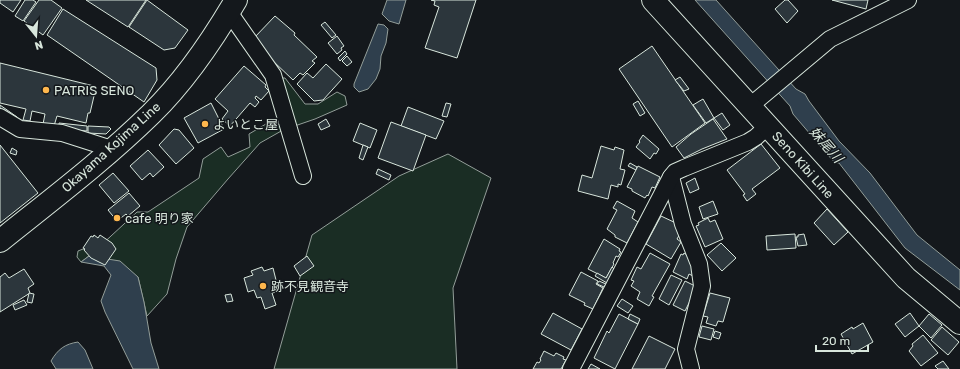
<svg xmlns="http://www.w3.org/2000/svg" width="960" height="369" viewBox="0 0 960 369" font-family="Rubik,'Noto Sans JP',sans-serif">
<rect width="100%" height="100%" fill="#14181c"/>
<g fill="#1a2d24" stroke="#939e99">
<polygon points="280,78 285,78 305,104 318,104 337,92 345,96 347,105 315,119 283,130 260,143 228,179 187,227 176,259 167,294 147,316 138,277 89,256 81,262 77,257 78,251 83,249 91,252 98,248 137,212 148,212 199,178 203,159 221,147 228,157 250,147 249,134 288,111"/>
<polygon points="448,154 491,178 453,288 457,369 274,369 312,235 399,176"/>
</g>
<g fill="#2f3f4d" stroke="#939e99">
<polygon points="387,0 406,0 399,24 389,21 382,14"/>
<polygon points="695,0 716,0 796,89 805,94 809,101 839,141 870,173 917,235 960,270 960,290 905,248 839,163 834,162 793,114 790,106"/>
<polygon points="378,24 384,25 388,29 386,43 381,56 380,69 376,79 368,89 359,92 354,87 354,84"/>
<polygon points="89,256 120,261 138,277 144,302 151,343 159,369 133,369 105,312 101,301 111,275 104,266 81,262"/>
<path d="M78,342L85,350L93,369H56L51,361C58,349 65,344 78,342Z"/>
</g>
<g fill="#2c363c" stroke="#d8e6dc">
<polygon points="0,0 21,0 13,12 0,3"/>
<polygon points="25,0 33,0 36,2 23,21 15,16"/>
<polygon points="39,0 51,0 62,8 43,35 24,21"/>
<polygon points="86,0 146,0 128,27"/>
<polygon points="147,0 188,30 175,48 164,50 129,27"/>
<polygon points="431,0 476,0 457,58 425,48 439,7 434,5 435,1"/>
<polygon points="785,0 788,0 798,11 787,23 775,9"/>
<polygon points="832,0 868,0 866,9"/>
<polygon points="63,9 156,68 157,80 144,102 47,35"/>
<polygon points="275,16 295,33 294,35 317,57 312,61 315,63 303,75 300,73 293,80 273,61 254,38"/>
<polygon points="325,22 336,35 332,38 321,25"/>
<polygon points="337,36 344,46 341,48 342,50 337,54 328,43"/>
<polygon points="652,46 705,123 672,147 619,69"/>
<polygon points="345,51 347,54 340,61 338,58"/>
<polygon points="347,56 352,62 347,66 342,61"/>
<polygon points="0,63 94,86 92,95 94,96 90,113 88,113 86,123 57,116 54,126 43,124 45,114 32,111 30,121 23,120 26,109 0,103"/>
<polygon points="326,64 342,79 323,100 314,101 297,84 307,73 313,78"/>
<polygon points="244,66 266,85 265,87 269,91 261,100 256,96 255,98 259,102 255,107 250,103 230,126 222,119 228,111 215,99"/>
<polygon points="680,77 689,89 684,91 675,80"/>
<polygon points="703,99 714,118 706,123 693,105"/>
<polygon points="638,101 645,113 640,116 633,104"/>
<polygon points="211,103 224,129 198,143 184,118"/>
<polygon points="446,103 451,104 447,117 442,116"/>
<polygon points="0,105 17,117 15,120 0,110"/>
<polygon points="408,107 444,121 436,139 401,126"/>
<polygon points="722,113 730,125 723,130 714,118"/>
<polygon points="326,119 330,126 321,130 318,124"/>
<polygon points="713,119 727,139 702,149 684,158 676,147 691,134"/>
<polygon points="391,122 426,135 413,171 378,158"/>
<polygon points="59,123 87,126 87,131 59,129"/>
<polygon points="360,123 377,130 370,148 353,141"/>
<polygon points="88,126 109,127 111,129 106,134 88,133"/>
<polygon points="174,129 179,130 194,148 176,164 159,145"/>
<polygon points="643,135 659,149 656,154 654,153 650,159 636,147 640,142 639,141"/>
<polygon points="761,144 780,168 752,189 756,194 747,201 743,195 745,194 727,170"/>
<polygon points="0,145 38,193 0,223"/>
<polygon points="363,145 368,147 363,160 359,158"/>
<polygon points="601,146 614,150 615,147 624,150 620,169 625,170 621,185 618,184 618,187 611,185 608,199 578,191 582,175 592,178"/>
<polygon points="12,148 17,151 16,155 10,153"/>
<polygon points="148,150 164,167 153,177 150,173 142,180 130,166"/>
<polygon points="630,163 637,167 636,170 628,166"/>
<polygon points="638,166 660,177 655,188 652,187 648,196 647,195 645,198 632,191 632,189 627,187"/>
<polygon points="378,169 391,175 389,180 376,174"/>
<polygon points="113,173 129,191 114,203 99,185"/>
<polygon points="695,178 699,189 690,193 686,183"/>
<polygon points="129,193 140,206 128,216 126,214 117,221 108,210"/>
<polygon points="617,201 635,211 632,218 638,222 627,243 615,237 615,235 607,229 617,210 613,208"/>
<polygon points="713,201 718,214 703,219 699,207"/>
<polygon points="827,209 848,232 834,245 814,223"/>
<polygon points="661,216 678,224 681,232 677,239 681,242 671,259 646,244"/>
<polygon points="708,218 710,222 715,220 723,239 705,247 696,226 699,225 698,223"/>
<polygon points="795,234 796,248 767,250 766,236"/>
<polygon points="804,234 807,245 798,246 796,237 798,237 798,235"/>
<polygon points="94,235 98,238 100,235 112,243 116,249 105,265 91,258 84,250 85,249 83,248 91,236 93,237"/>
<polygon points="604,239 620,249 619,251 621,252 618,257 616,256 613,263 614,264 606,278 588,269"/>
<polygon points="721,243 736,258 722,271 707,255"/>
<polygon points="650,253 670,264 652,296 654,297 649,306 637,299 640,292 631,286 634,281 631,280 637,267 641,269"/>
<polygon points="684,253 690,257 692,261 690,264 694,266 693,276 689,274 687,279 673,272 681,254 683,255"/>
<polygon points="307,256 314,266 300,276 294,266"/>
<polygon points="262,267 264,271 273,268 276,280 272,281 276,292 272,293 276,305 265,309 261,297 257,298 254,290 248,292 244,278 253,275 251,271"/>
<polygon points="612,267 614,269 607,283 595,276 597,273 606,278"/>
<polygon points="24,269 34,284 28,288 30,293 0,312 0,277 5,273 9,278"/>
<polygon points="581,272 598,281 596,284 603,288 593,309 584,305 585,303 569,295"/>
<polygon points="671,275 682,280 669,305 659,299"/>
<polygon points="599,281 606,284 604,287 597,284"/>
<polygon points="685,281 697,287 685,311 673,305"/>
<polygon points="29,293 34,294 32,303 27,302"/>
<polygon points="710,293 730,298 723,322 718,321 716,326 706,323 708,317 703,316"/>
<polygon points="231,294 233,301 227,302 225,295"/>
<polygon points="622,299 633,306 628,313 617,306"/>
<polygon points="24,300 27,305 15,310 13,305"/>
<polygon points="553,313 582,329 571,350 541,334"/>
<polygon points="910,313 919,326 905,337 895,324"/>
<polygon points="619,314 638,324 615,369 594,358 607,331 609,333"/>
<polygon points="630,314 640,319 638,324 628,319"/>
<polygon points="929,314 942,325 931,338 919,326"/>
<polygon points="863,323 873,342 852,354 841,334 852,327 853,329"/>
<polygon points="702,326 714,329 711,340 699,337"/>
<polygon points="942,327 959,342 948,355 931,340"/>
<polygon points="715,331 721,333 719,339 713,337"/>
<polygon points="923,335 938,353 921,366 909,351 913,346 912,344"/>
<polygon points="649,336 675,349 665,369 632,369"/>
<polygon points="544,351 554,356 556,353 564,357 563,359 566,360 561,369 533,369 537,362 539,363 541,360 540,359"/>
<polygon points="943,361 949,369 938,369 935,366"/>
<polygon points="591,364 600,369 588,369"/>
</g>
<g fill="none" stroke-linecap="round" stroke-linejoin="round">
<defs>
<g id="street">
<polyline points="229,12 273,75 303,176"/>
<polyline points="750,106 830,39 908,0"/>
<polyline points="0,117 20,129 62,133 112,149"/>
<polyline points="671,177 683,224 699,264 702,286 686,349 691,369"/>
<polyline points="571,369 671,177 675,172 684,168 748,142 756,137 768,126"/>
</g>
<polyline id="secondary" points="653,0 906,278 960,323"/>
<path id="primary" d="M0,241C51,200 104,160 151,114C185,81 212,41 236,0"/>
</defs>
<use href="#street" stroke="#d8e6dc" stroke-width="18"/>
<use href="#secondary" stroke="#d8e6dc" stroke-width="24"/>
<use href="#primary" stroke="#d8e6dc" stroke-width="24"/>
<use href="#street" stroke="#14181c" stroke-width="16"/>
<use href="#secondary" stroke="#14181c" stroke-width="22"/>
<use href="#primary" stroke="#14181c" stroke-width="22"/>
</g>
<g fill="#ffb74d" stroke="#14181c" stroke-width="1.5">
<circle cx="46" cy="90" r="4"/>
<circle cx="205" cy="124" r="4"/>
<circle cx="117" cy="218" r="4"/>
<circle cx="263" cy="286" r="4"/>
</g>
<g text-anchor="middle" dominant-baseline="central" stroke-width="3" stroke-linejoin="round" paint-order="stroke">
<g font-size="13" fill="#d8e6dc" stroke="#14181c" text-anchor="start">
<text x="54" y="90">PATRIS SENO</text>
<text x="213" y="124">よいとこ屋</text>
<text x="125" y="218">cafe 明り家</text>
<text x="271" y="286">跡不見観音寺</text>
</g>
<g font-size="13" fill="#d8e6dc" stroke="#14181c">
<text transform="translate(111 147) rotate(-42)">Okayama Kojima Line</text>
<text transform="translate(803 165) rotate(48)">Seno Kibi Line</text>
</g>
<g font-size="14" font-style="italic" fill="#d8e6dc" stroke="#14181c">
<text transform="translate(826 145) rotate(49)">妹尾川</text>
</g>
</g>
<g transform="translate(36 36) rotate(163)" stroke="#14181c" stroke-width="3" paint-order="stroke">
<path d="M0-3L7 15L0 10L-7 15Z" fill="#d8e6dc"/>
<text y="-6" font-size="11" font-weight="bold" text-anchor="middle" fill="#d8e6dc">N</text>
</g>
<path d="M816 345v6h52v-6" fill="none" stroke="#d8e6dc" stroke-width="2"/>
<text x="822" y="345" font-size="12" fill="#d8e6dc" stroke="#14181c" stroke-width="3" paint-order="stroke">20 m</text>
</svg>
